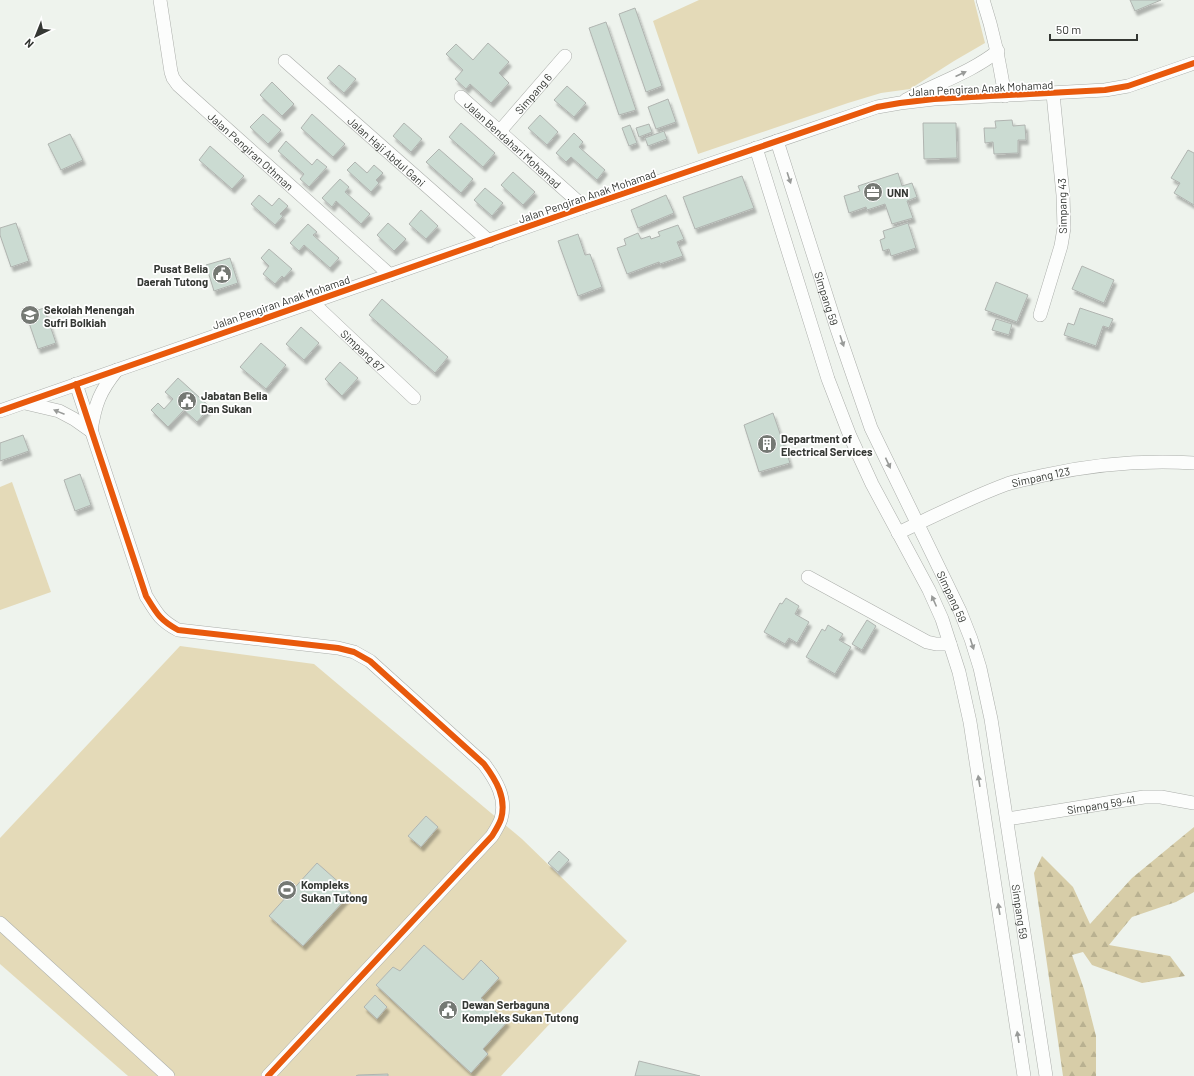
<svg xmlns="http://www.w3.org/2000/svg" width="1194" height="1076" viewBox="0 0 1194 1076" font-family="Barlow,sans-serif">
<defs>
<pattern id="forest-firs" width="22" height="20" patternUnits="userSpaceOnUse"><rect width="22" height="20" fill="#d7cda8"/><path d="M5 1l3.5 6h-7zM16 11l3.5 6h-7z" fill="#b9b191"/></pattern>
<filter id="shadow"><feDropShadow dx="2.5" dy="4.5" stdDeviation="1" flood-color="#0004"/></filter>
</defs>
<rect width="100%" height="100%" fill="#eef3ed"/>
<g fill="#e4dab8">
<polygon points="699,0 974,0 985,43 954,61 910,89 881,93 848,103 698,154 653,21"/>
<polygon points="12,482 51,592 0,610 0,487"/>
<polygon points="180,646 314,664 522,839 627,941 501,1076 128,1076 0,964 0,838"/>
</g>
<polygon fill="url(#forest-firs)" points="1194,827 1194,892 1176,902 1132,917 1109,945 1170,956 1185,976 1142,983 1092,965 1083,952 1072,955 1084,989 1096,1036 1096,1076 1063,1076 1034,873 1042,856 1073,887 1090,924 1132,878"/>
<g fill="#cbdbd2" stroke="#b0b4b0" filter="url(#shadow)">
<polygon points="1130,0 1161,0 1135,11"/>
<polygon points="635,8 662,86 646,92 619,14"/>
<polygon points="606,22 636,110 619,115 589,28"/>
<polygon points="488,43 509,62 499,73 509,83 491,103 470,84 466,89 455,79 463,70 446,54 456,44 473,60"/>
<polygon points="339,65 356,79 344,93 327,78"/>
<polygon points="272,82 294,104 282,116 260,95"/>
<polygon points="567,86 586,103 574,117 554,100"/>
<polygon points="668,99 676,122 656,129 648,107"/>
<polygon points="263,114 281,130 268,144 250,127"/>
<polygon points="312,114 345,144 333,157 301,128"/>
<polygon points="540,115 558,132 547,145 528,128"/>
<polygon points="1012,120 1013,126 1025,125 1026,140 1018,140 1018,153 994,154 993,142 985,143 984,128 996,128 995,121"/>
<polygon points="404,123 422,139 411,152 393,136"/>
<polygon points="461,123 495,153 483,167 449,137"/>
<polygon points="923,123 956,123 957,158 924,159"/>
<polygon points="649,124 652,132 639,137 636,128"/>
<polygon points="630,125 637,143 629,146 622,128"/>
<polygon points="664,131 667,139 648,146 645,138"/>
<polygon points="574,133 583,142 579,147 605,170 597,180 571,157 566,162 556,153"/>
<polygon points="70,134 83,160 61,170 48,144"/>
<polygon points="286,141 312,165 317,159 327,167 309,187 300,179 304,174 278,151"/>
<polygon points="210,146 244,176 232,189 199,160"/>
<polygon points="439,149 473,179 461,193 426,162"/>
<polygon points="1188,150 1194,153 1194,205 1174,193 1180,183 1171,178"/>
<polygon points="355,162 367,173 374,165 383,173 376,180 379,183 371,192 347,170"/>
<polygon points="513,172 535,192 523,205 501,185"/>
<polygon points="898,173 902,186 912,183 917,197 907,201 913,218 892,224 885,204 867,210 866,207 849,213 844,196 860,191 858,186"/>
<polygon points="742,176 754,208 695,229 683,197"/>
<polygon points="340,179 349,187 345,192 370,214 361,224 336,201 332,207 322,198"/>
<polygon points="485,188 503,203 492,216 474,200"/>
<polygon points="259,195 272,206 279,198 288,206 280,214 283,216 275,225 251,204"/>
<polygon points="666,195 674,213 638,228 631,210"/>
<polygon points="421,210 438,226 426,239 409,224"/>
<polygon points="16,223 29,261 11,267 0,235 0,228"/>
<polygon points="388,223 406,239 394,251 377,235"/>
<polygon points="908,223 916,248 891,256 889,249 883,251 880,240 885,238 883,231"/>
<polygon points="308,224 317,232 313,235 339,258 330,268 304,245 299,251 290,243"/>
<polygon points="678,225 684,239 677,242 683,256 660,264 659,262 627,274 617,248 626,245 624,239 638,233 641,239 650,236 651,239 660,236 658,232"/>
<polygon points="578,234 585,255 590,254 602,287 578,296 558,241"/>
<polygon points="269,249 292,269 284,278 282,276 275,284 263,274 269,266 261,258"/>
<polygon points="230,258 238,283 214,291 206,265"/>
<polygon points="1082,266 1114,280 1104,303 1072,289"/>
<polygon points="996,282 1028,295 1017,322 985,310"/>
<polygon points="382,299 448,357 435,373 369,315"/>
<polygon points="44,308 56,343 38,349 26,314"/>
<polygon points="1080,308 1113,319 1109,328 1103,326 1096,346 1064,335 1068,323 1074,325"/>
<polygon points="996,319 1012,324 1009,335 992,330"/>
<polygon points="301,327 319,343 304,360 286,344"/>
<polygon points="261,343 286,365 266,389 240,367"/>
<polygon points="340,362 358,378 342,396 325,379"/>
<polygon points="178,378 210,407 197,422 184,410 168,427 151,410 158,403 164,409 173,399 165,392"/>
<polygon points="773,413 790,463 759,472 744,425"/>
<polygon points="23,435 29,451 0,461 0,443"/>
<polygon points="80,474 91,505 75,511 64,480"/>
<polygon points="786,598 799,606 795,614 809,622 797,643 789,638 785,644 764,632 780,603 782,604"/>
<polygon points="867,620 876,626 862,650 852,644"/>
<polygon points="828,625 843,634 839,640 851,647 835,674 806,657 822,629 825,631"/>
<polygon points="426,816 438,827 421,847 408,836"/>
<polygon points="559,851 569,860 558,872 548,863"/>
<polygon points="317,863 351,893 303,946 269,916"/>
<polygon points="424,945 463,980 481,960 499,978 481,998 507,1022 483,1049 488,1054 471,1073 376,985 393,967 400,971"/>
<polygon points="375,995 387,1007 377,1019 364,1007"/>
<polygon points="639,1061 700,1076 635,1076"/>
<polygon points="388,1074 388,1076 356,1076 358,1075"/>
</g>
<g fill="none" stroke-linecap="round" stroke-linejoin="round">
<defs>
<g id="minor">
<path id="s1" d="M160,0L171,72L173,78L178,85L390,275"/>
<path d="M983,0C994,33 999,61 1005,96"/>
<path id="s2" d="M285,61L489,241"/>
<path id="s3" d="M461,97L584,207"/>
<path d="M906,100C937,83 970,73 998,51"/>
<path id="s4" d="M500,131L565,56"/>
<path id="s5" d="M777,141L837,329L871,428L960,611L971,639L980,668L991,719L1046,1076"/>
<polyline points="756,148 828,379 850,436 872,484 929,590 942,619 959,672 970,722 1024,1076"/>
<path id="s6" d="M312,302L414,398"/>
<polyline points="1040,315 1061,246 1064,228 1063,195 1053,94"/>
<path d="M76,384L146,596C157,614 160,620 178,630L338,648L354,652L370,661L484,764C496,780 507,798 501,819C499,825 495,831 492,836L268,1076"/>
<path d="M25,403L59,411L74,419L91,431C95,404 100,391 117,370"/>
<polyline points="0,411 584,207 877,107 900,103 934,99 1105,90 1128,86 1194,63"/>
<path id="s7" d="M898,533C934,516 969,498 1007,484C1019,480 1033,478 1045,475C1095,464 1144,460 1194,463"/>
<polyline points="808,577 927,642 936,644 950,644"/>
<path id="s8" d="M1007,819L1144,797H1161L1194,803"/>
<polyline points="0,923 168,1076"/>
</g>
</defs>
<use href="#minor" stroke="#abaeaa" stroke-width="14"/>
<use href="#minor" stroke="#fcfdfc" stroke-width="13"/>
<defs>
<g id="cycleway">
<path d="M76,384L146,596C157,614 160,620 178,630L338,648L354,652L370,661L484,764C496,780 507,798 501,819C499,825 495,831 492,836L268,1076"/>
<polyline points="0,411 584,207 877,107 900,103 934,99 1105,90 1128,86 1194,63"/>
</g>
</defs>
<use href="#cycleway" stroke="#fff" stroke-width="8"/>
<use href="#cycleway" stroke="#e8590c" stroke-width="6"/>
</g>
<defs><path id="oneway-solid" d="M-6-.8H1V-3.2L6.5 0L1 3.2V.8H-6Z"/></defs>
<g fill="#989a98">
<use href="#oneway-solid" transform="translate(961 74) rotate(-24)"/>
<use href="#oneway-solid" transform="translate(789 178) rotate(72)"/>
<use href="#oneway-solid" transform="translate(842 341) rotate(71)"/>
<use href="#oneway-solid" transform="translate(59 412) rotate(-158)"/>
<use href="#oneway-solid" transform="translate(888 463) rotate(65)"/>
<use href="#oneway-solid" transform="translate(934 601) rotate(-114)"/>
<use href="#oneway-solid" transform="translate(972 644) rotate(72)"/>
<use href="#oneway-solid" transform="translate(979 781) rotate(-99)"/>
<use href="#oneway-solid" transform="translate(999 909) rotate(-99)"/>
<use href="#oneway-solid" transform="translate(1018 1037) rotate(-99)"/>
</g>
<defs>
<symbol id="office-disc" viewBox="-11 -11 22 22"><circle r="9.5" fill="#757974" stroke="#fff"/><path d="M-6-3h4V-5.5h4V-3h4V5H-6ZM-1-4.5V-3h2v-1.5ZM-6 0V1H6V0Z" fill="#fff"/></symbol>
<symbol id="civic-disc" viewBox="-11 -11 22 22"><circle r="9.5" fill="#757974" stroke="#fff"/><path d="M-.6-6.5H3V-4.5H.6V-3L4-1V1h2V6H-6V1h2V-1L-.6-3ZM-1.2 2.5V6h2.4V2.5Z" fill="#fff"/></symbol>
<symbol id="school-disc" viewBox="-11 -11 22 22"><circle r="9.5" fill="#757974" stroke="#fff"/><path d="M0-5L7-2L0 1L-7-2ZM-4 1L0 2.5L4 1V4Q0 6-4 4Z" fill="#fff"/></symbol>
<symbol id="building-disc" viewBox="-11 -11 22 22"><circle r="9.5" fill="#757974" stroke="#fff"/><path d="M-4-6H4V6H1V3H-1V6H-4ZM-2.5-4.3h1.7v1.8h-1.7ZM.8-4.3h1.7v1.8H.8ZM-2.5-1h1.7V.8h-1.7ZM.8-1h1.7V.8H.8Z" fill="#fff"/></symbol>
<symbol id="stadium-disc" viewBox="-11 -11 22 22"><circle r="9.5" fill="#757974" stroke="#fff"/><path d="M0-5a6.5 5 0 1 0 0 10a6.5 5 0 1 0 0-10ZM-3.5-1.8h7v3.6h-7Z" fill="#fff"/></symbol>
</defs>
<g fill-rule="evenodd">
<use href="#office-disc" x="862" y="181" width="22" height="22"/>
<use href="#civic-disc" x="211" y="263" width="22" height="22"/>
<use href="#school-disc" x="19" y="304" width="22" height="22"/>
<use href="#civic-disc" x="176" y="390" width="22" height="22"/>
<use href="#building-disc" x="756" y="433" width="22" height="22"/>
<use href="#stadium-disc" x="276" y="879" width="22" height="22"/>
<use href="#civic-disc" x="437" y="999" width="22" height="22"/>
</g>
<g text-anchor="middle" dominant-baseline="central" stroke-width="3.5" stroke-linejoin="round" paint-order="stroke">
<g font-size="11" fill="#343733" stroke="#fff">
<text transform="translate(981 88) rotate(-3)">Jalan Pengiran Anak Mohamad</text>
<text stroke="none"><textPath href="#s4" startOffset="50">Simpang 6</textPath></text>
<text stroke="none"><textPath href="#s3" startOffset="70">Jalan Bendahari Mohamad</textPath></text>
<text stroke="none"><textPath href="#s1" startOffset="186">Jalan Pengiran Othman</textPath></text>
<text stroke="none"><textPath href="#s2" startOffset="136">Jalan Haji Abdul Gani</textPath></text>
<text transform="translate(587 196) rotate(-19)">Jalan Pengiran Anak Mohamad</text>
<text transform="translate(1062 206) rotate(-91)">Simpang 43</text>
<text stroke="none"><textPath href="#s5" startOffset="165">Simpang 59</textPath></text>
<text transform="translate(281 302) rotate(-19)">Jalan Pengiran Anak Mohamad</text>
<text stroke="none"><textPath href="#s6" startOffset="70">Simpang 87</textPath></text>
<text stroke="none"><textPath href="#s7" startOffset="154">Simpang 123</textPath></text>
<text stroke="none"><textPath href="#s5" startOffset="489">Simpang 59</textPath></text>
<text stroke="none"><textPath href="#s8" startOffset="95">Simpang 59-41</textPath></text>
<text stroke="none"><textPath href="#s5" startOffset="813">Simpang 59</textPath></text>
</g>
<g font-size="11" font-weight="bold" fill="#343733" stroke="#fff" text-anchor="start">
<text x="887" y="192">UNN</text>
<text x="208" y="268" text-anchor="end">Pusat Belia<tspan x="208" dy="13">Daerah Tutong</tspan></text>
<text x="44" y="309">Sekolah Menengah<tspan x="44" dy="13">Sufri Bolkiah</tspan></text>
<text x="201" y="395">Jabatan Belia<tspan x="201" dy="13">Dan Sukan</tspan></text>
<text x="781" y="438">Department of<tspan x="781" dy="13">Electrical Services</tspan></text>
<text x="301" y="884">Kompleks<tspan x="301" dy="13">Sukan Tutong</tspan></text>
<text x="462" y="1004">Dewan Serbaguna<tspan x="462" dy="13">Kompleks Sukan Tutong</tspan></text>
</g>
</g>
<g transform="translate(36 36) rotate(223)" stroke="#ffffff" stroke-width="3" paint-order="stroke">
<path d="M0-3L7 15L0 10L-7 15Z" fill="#343733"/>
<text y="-6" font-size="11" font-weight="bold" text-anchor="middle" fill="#343733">N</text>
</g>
<path d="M1050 34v6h87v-6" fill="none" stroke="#343733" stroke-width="2"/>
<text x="1056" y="34" font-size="12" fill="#343733" stroke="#ffffff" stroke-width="3" paint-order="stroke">50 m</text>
</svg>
